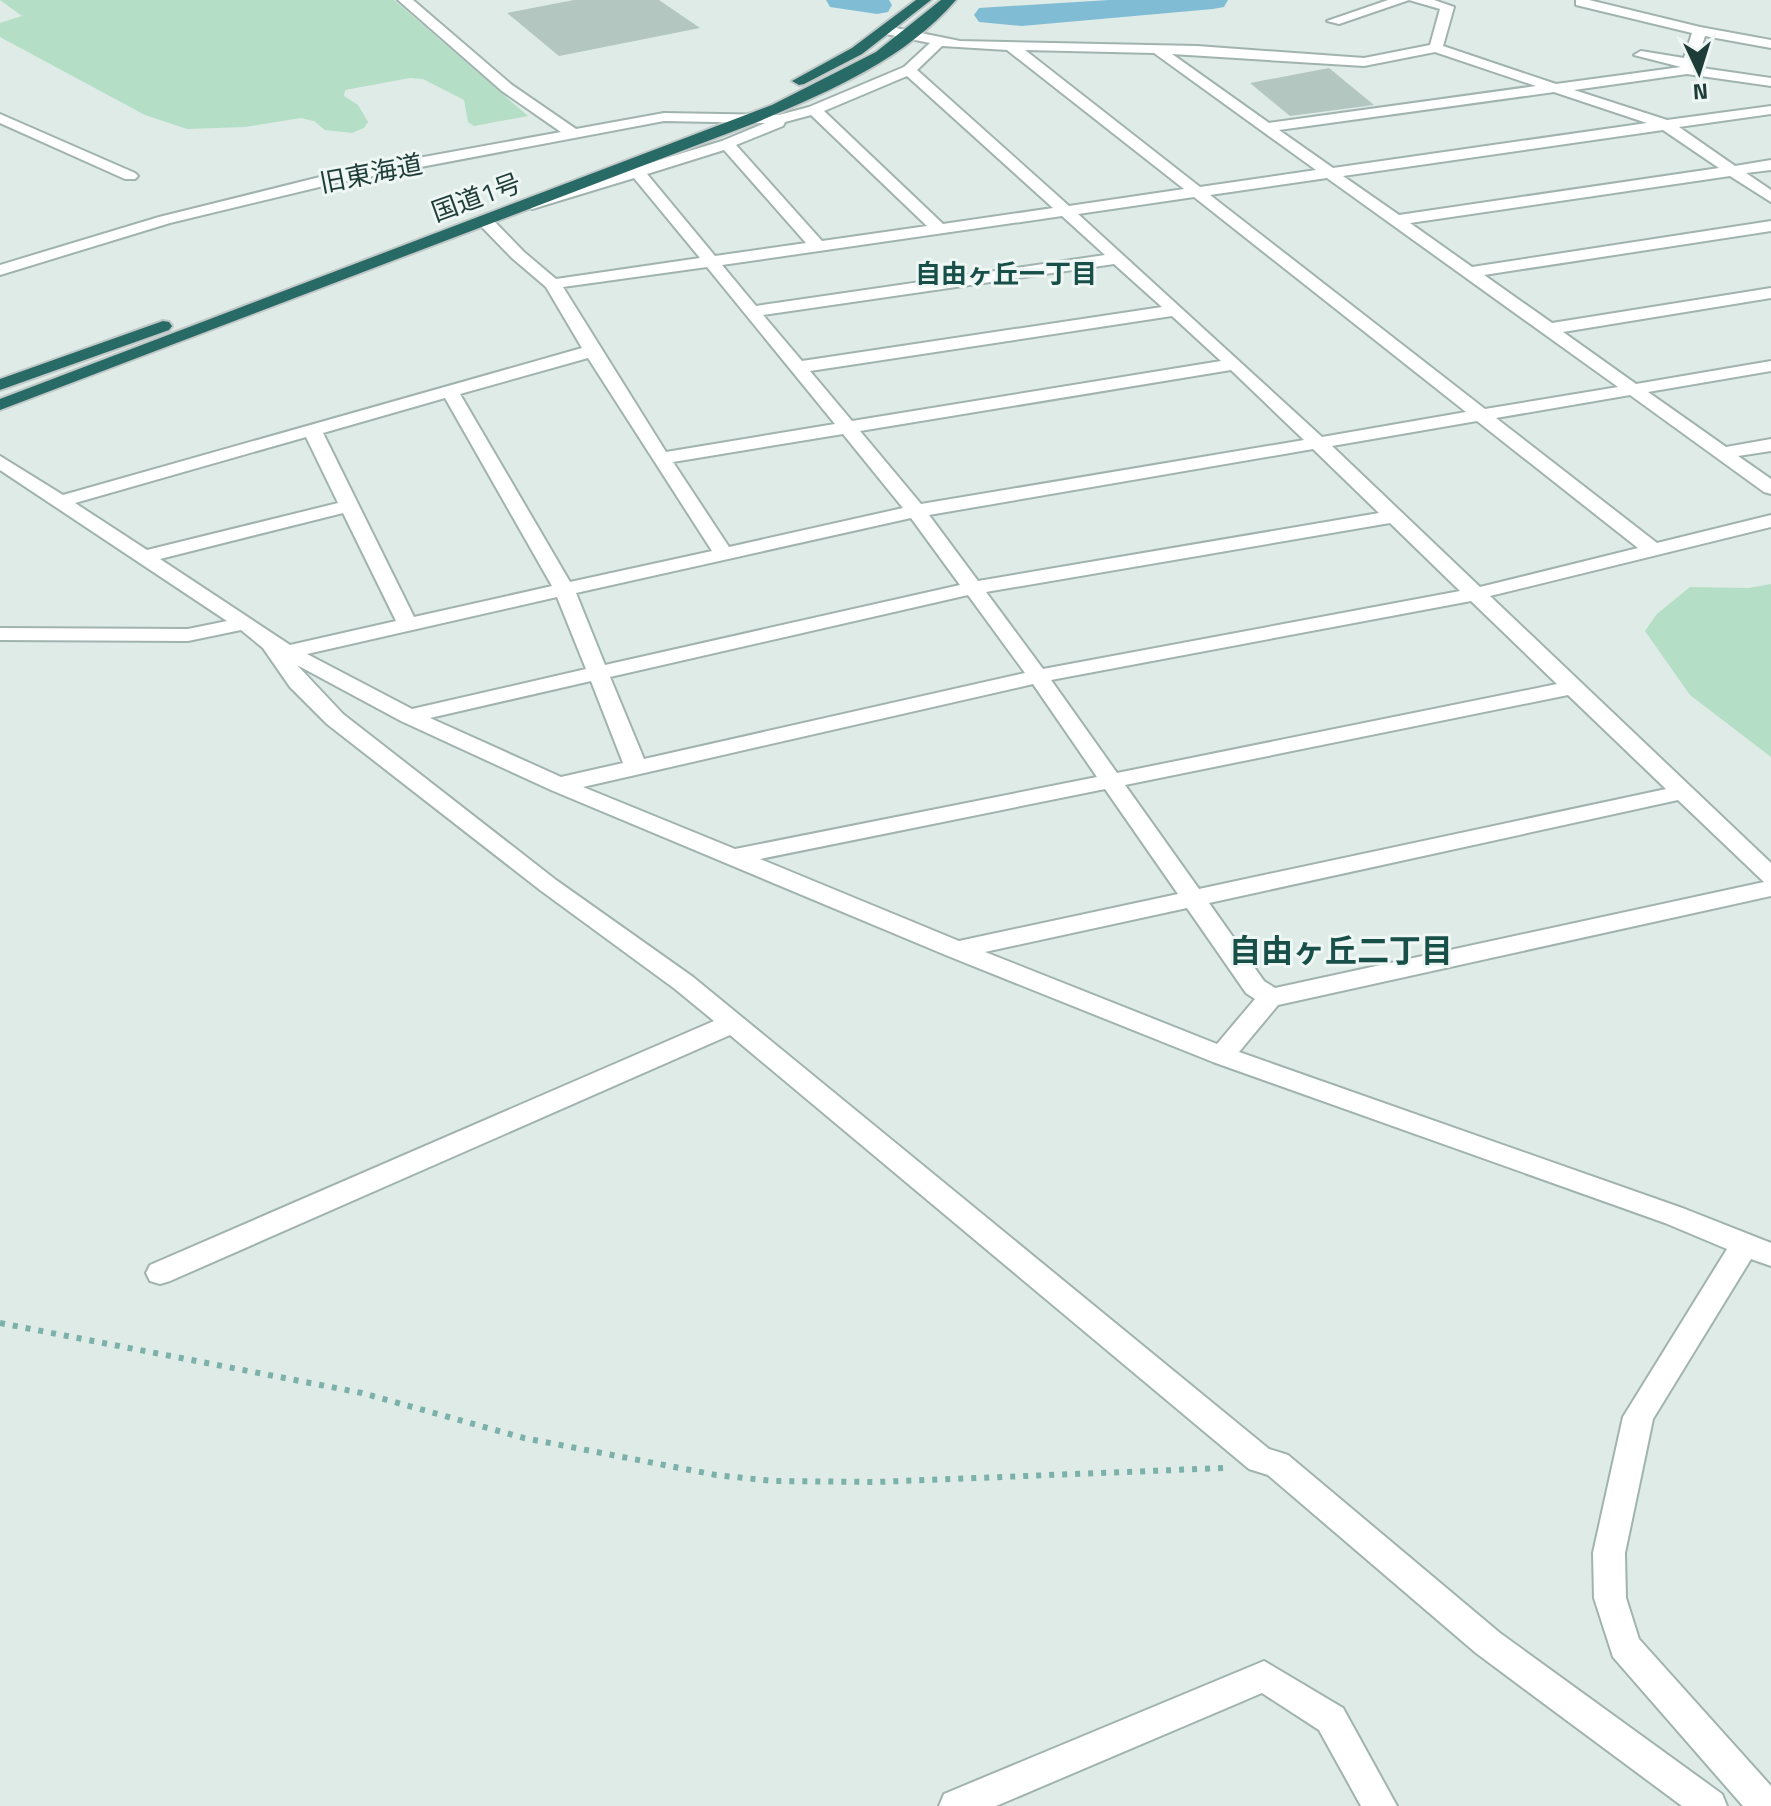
<svg xmlns="http://www.w3.org/2000/svg" width="1771" height="1806" viewBox="0 0 1771 1806" font-family="'Titillium Web','Noto Sans JP',sans-serif">
<rect width="100%" height="100%" fill="#deebe7"/>
<g fill="#b4dec5">
<polygon points="0,0 394,0 528,116 474,126 468,122 464,100 423,79 410,78 345,90 344,96 358,105 368,122 364,128 352,133 325,130 314,121 301,118 245,127 187,129 145,115 0,37 0,23 22,16"/>
<polygon points="1771,584 1771,757 1690,695 1645,631 1657,614 1690,587 1749,588"/>
</g>
<g fill="none" stroke-linecap="round" stroke-linejoin="round">
<g fill="#80bdd5" fill-rule="evenodd">
<polygon points="826,0 889,0 892,5 888,12 877,14 830,7"/>
<polygon points="1109,0 1228,0 1224,7 1213,9 1022,26 979,22 974,15 979,8"/>
</g>
</g>
<g fill="#b3c6c0">
<polygon points="574,0 659,0 700,28 559,56 507,13"/>
<polygon points="1329,68 1374,105 1290,116 1250,83"/>
</g>
<g fill="none" stroke-linecap="round" stroke-linejoin="round">
<defs>
<g id="minor">
<path d="M398,0H413L512,85L576,129L664,113L779,115L809,107L904,67L930,43L881,33V27L886,26L960,41L1197,46L1364,58L1430,45L1440,9L1409,0H1434L1454,7L1443,46L1556,84L1681,67L1634,55L1641,51L1684,58L1692,33L1576,5V0H1589L1700,27L1771,40V48L1705,36L1695,67L1771,78V86L1687,74L1574,90L1667,120L1771,106V114L1679,127L1735,166L1771,160V170L1746,173L1771,190V202L1730,176L1410,223L1472,267L1771,221V231L1484,275L1552,323L1771,288V298L1563,332L1636,384L1771,361V371L1648,392L1726,447L1771,439V451L1738,456L1771,479V494L1764,492L1630,395L1496,418L1657,543L1771,515V527L1490,596L1771,863V896L1278,1005L1239,1052L1685,1209L1771,1243V1266L1751,1259L1653,1419L1625,1553L1626,1598L1639,1639L1771,1786V1806H1743L1613,1657L1594,1598L1593,1553L1623,1417L1727,1249L1665,1223L1213,1062L948,956L551,790L401,721L297,665L343,714L556,880L693,977L1269,1449L1288,1455L1500,1633L1722,1794L1727,1806H1682L1476,1653L1268,1475L1249,1469L730,1035L170,1281L160,1284L150,1281L146,1273L150,1265L714,1021L675,989L540,890L327,724L290,687L263,648L241,630L188,641L0,640V628L188,629L227,621L0,470V456L63,495L582,348L546,287L512,258L479,224V218H491L524,252L556,279L700,258L634,178L532,209L524,204L526,201L722,141L765,123L664,121L336,183L170,223L0,275V265L159,217L336,173L561,132L502,91ZM942,46L1007,50L1184,189L1069,206L917,70ZM1025,50L1154,53L1316,170L1200,187ZM1435,52L1536,86L1269,123L1172,54L1364,66ZM907,76L1053,208L943,224L824,111ZM1554,92L1647,123L1333,168L1279,130ZM811,115L927,226L822,241L736,145L783,126L785,122ZM1663,130L1719,168L1399,215L1343,176ZM724,150L806,243L715,256L647,174ZM1327,178L1618,387L1485,409L1210,195ZM1194,197L1466,412L1322,437L1078,214ZM1062,216L1105,255L756,306L722,265ZM1114,264L1162,307L802,361L763,315ZM707,267L835,424L666,452L563,287ZM1172,316L1221,361L852,421L810,371ZM588,358L712,551L570,582L460,394ZM1231,370L1304,440L921,504L860,431ZM445,398L552,586L414,617L323,433ZM1477,421L1638,548L1480,587L1332,446ZM843,434L903,508L729,547L673,462ZM306,437L338,503L147,550L75,503ZM1313,449L1379,513L978,581L929,515ZM343,513L396,621L290,645L160,559ZM911,518L960,585L605,665L576,593ZM1390,523L1460,591L1043,669L986,592ZM968,595L1025,673L644,759L610,677ZM557,597L586,669L412,709L307,654ZM1471,601L1557,684L1117,773L1051,680ZM591,681L623,763L561,777L430,718ZM1033,684L1097,777L735,849L583,787ZM1568,695L1666,789L1199,889L1125,785ZM1105,789L1178,894L959,941L760,859ZM1678,800L1764,882L1275,988L1264,981L1209,903ZM1187,908L1246,993L1255,999L1217,1044L985,952Z"/>
<polygon points="1388,0 1409,0 1339,24 1327,21"/>
<polygon points="0,114 135,173 138,176 135,179 125,179 0,123"/>
<polygon points="1264,1661 1343,1708 1397,1806 1361,1806 1319,1730 1262,1693 996,1806 939,1806 944,1794"/>
</g>
<g id="highway">
<polygon points="916,0 931,0 862,54 804,84 799,85 792,81 852,48"/>
<path d="M941,0H956C905,60 825,93 755,123L0,410V399L772,105L876,52Z"/>
<polygon points="163,321 169,322 172,326 169,330 0,390 0,379"/>
</g>
</defs>
<use href="#minor" stroke="#a1b3af" stroke-width="4"/>
<use href="#highway" stroke="#c0c8c7" stroke-width="4"/>
<polyline stroke="#7bb1a8" stroke-width="6" stroke-dasharray="5 8" stroke-linecap="butt" points="0,1323 362,1393 524,1438 716,1475 773,1481 877,1482 1224,1468"/>
<use href="#minor" fill="#fff" fill-rule="evenodd"/>
<use href="#highway" fill="#286a65" fill-rule="evenodd"/>
</g>
<g text-anchor="middle" dominant-baseline="central" stroke-width="6" stroke-linejoin="round" paint-order="stroke">
<g font-size="26" fill="#1e3c38" stroke="#eef7f4">
<text transform="translate(371 173) rotate(-11)">旧東海道</text>
<text transform="translate(476 197) rotate(-20)">国道1号</text>
</g>
<g font-size="26" font-weight="bold" fill="#194f49" stroke="#eef7f4">
<text x="1006" y="273">自由ヶ丘一丁目</text>
</g>
<g font-size="32" font-weight="bold" fill="#194f49" stroke="#eef7f4">
<text x="1341" y="950">自由ヶ丘二丁目</text>
</g>
</g>
<g transform="translate(1699 72) rotate(176)" stroke="#eef7f4" stroke-width="6" paint-order="stroke">
<path d="M0-6L14 30L0 20L-14 30Z" fill="#1e3c38"/>
<text y="-12" font-size="22" font-weight="bold" text-anchor="middle" fill="#1e3c38">N</text>
</g>
</svg>
